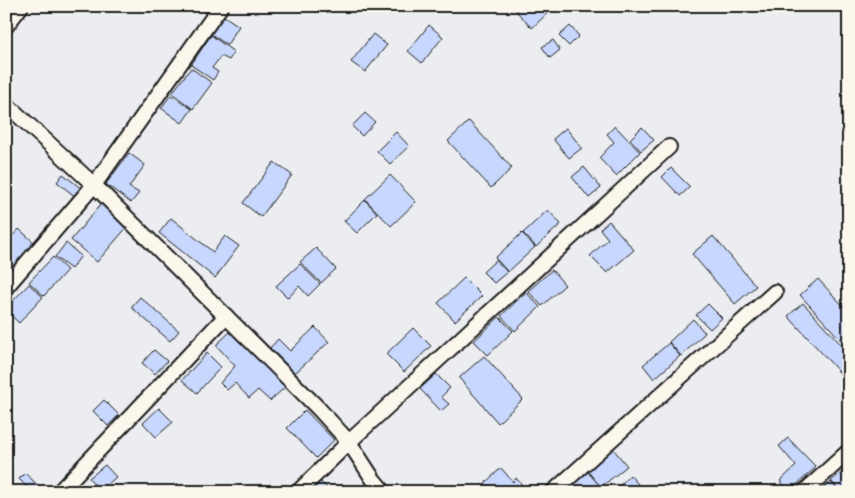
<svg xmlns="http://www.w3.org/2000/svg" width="855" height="498" viewBox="0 0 855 498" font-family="Pangolin,sans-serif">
<rect width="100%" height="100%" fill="#ebedf1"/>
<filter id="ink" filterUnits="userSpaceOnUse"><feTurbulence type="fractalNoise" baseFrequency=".02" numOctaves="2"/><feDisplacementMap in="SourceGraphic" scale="10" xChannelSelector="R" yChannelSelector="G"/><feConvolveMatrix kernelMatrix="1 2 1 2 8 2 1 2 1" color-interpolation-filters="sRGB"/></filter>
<g filter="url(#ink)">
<g fill="#c7d7fd" stroke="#1c1c1c">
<polygon points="521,6 555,6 532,28 516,11"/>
<polygon points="224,16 239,26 227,45 211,34"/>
<polygon points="429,25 443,37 422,63 408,51"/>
<polygon points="570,26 579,36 569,46 559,36"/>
<polygon points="373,34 387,45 365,72 351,62"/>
<polygon points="211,35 234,52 229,60 221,56 212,68 218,72 213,80 191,65"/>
<polygon points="553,40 560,50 550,58 542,47"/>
<polygon points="191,68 212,83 193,109 172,93"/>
<polygon points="171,95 192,109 182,123 161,108"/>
<polygon points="365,113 375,122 362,136 352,126"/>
<polygon points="469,121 512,168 491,188 448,141"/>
<polygon points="615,126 640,152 616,176 599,158 614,142 607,134"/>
<polygon points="642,127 654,140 641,151 630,139"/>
<polygon points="566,128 582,148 569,158 553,139"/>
<polygon points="396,132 409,146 390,164 377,151"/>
<polygon points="129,153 145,165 129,187 139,193 131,203 106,184"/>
<polygon points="274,162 292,175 261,217 243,203"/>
<polygon points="584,167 601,188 589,198 572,177"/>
<polygon points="671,168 690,187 680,196 662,177"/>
<polygon points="63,174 83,190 77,198 57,182"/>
<polygon points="390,175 416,202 391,226 365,199"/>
<polygon points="365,200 377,213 357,233 344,221"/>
<polygon points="101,204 128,226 97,262 71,240"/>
<polygon points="548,210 561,224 536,247 523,233"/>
<polygon points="171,218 213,252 225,236 239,246 215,278 159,233"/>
<polygon points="609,221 634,250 607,273 590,256 608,239 600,229"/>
<polygon points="19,229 37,245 11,273 6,269 6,243"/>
<polygon points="522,233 535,247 508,272 495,258"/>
<polygon points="713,236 756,286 735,304 692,254"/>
<polygon points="66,243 81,256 71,269 55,257"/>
<polygon points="316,248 336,269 321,283 300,262"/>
<polygon points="53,257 67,270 44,296 29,282"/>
<polygon points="496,260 507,272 494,283 483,272"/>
<polygon points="300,264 320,284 308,296 299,286 288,298 276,286"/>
<polygon points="552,270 565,285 542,306 528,291"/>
<polygon points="464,278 482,296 455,321 438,303"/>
<polygon points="818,279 849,312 849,349 800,295"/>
<polygon points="29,284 43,297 19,323 6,311 6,308"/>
<polygon points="526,292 540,307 515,331 501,316"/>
<polygon points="140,297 179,331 170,341 131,307"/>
<polygon points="803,303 849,353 849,383 788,316"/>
<polygon points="708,304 722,318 710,329 696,315"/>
<polygon points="499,317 513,331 488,355 474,341"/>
<polygon points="693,319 705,333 681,356 669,342"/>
<polygon points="315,327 329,342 295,373 270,348 278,339 290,351"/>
<polygon points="413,328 431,346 404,372 386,354"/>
<polygon points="231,331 285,387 270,401 258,390 249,398 235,383 227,390 220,383 235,366 216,345"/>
<polygon points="669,343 680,356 654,379 643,365"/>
<polygon points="154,350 167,361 155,374 142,363"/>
<polygon points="207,353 221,367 197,393 182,380"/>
<polygon points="484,356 523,399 498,423 459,378"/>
<polygon points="436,374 450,388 441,397 449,404 441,411 420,389"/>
<polygon points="104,400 119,415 108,426 93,411"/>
<polygon points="159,408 173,422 156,437 143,423"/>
<polygon points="305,410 334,440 316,458 287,428"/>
<polygon points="788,438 816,467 790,491 780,481 796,466 779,446"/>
<polygon points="611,446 627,466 601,487 585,468"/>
<polygon points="105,465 116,477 100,491 89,478"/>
<polygon points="849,466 849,487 844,492 841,492 831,481"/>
<polygon points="501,468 513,482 516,478 528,492 493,492 485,483"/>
<polygon points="586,470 601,487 596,492 560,492"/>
<polygon points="25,473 45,492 23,492 27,487 19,479"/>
<polygon points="630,475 645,492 613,492"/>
<polygon points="319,480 331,492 308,492"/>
<polygon points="831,482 839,492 819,492"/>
</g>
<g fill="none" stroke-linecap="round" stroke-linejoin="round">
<defs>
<g id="minor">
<polyline points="6,26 21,6"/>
<polyline points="6,104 94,185 318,408 349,442 373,479 384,492"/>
<polyline points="6,287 94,185 221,6"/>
<polyline points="59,492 226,316"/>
<polyline points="298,492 349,442 669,147"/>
<polyline points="553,492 775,292"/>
<polyline points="804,492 849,451"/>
</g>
</defs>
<use href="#minor" stroke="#1c1c1c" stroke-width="18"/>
<use href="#minor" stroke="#fbf7ec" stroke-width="14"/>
</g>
</g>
<rect width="855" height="498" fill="none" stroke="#fbf7ec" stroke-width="25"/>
<rect x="12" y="12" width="830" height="473" fill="none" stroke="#1c1c1c" stroke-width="2" filter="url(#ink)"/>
</svg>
